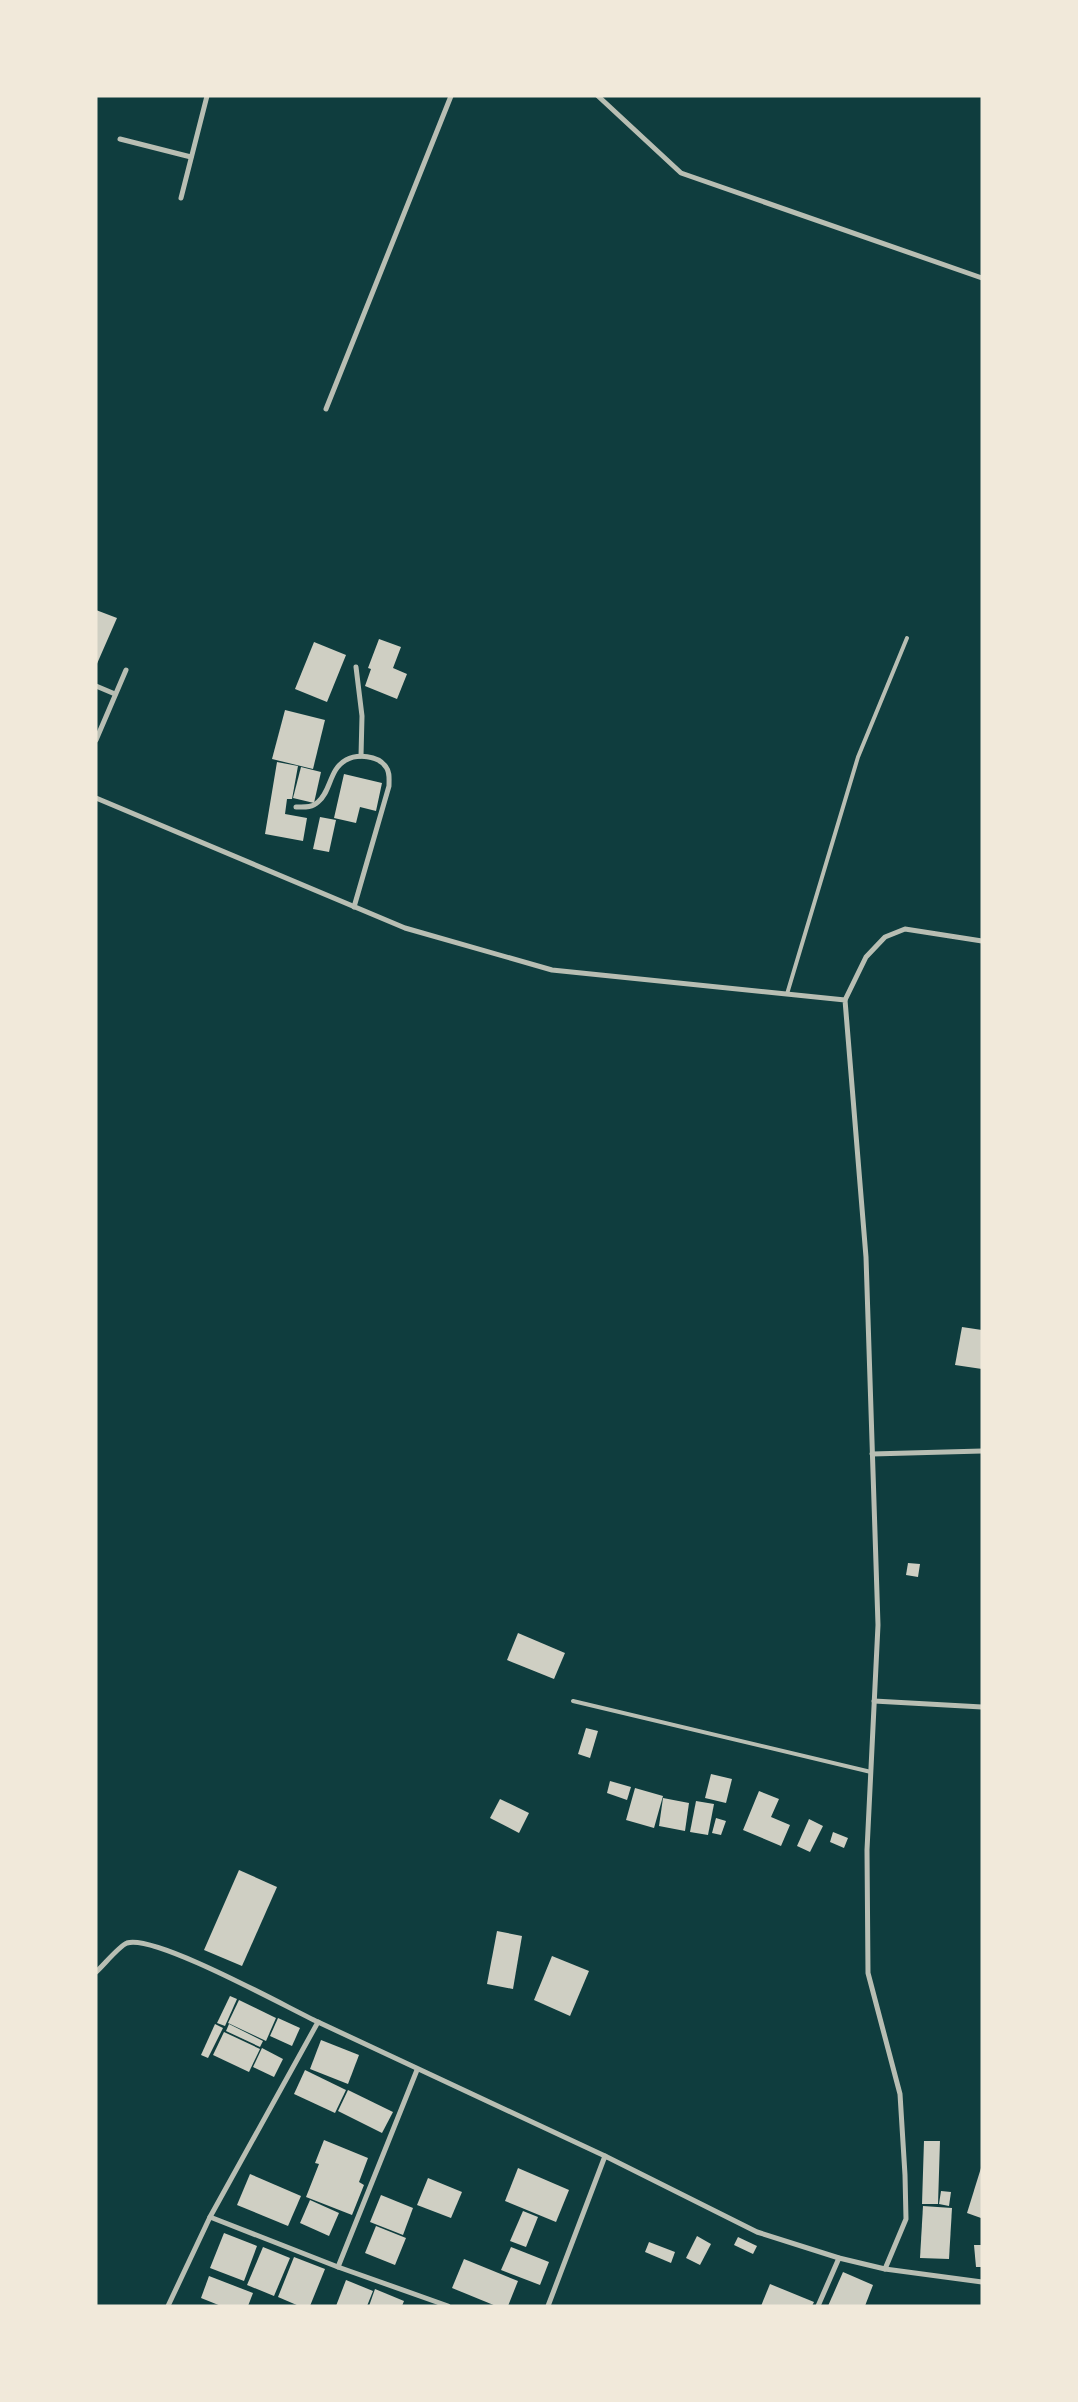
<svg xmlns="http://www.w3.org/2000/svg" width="1078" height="2402" viewBox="0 0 1078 2402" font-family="'Golos Text',sans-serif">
<rect width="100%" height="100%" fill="#0f3d3e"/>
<g fill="#cfcfc3">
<polygon points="96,610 117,618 96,666"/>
<polygon points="379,639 401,647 393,668 407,674 397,699 365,686 371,669 368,668"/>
<polygon points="314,642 346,655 327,702 295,689"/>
<polygon points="285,710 325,720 313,769 272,759"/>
<polygon points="277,762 298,766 292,799 287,799 285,814 307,818 303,841 265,834"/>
<polygon points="301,767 321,772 314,803 293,798"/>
<polygon points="344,774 382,783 376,811 360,807 356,823 334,818"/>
<polygon points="320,817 336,820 329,852 313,849"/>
<polygon points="962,1327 982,1330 982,1369 955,1365"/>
<polygon points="908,1563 920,1564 918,1577 906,1575"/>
<polygon points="518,1633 565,1653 554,1679 507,1660"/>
<polygon points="586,1728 598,1731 590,1758 578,1754"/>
<polygon points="711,1774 732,1779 726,1803 705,1798"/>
<polygon points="610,1781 631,1787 627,1800 607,1793"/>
<polygon points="635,1788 663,1796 654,1828 626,1820"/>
<polygon points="759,1791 779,1799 771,1817 790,1825 781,1846 743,1830"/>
<polygon points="663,1798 689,1803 685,1831 659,1826"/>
<polygon points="500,1799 529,1813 519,1833 490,1818"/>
<polygon points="696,1801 714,1804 708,1835 690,1832"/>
<polygon points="716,1818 726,1821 721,1835 712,1833"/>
<polygon points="809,1819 823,1826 810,1852 797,1846"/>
<polygon points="833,1832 848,1838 844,1848 830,1842"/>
<polygon points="239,1870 277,1887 242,1966 204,1950"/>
<polygon points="497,1931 522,1936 513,1989 487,1984"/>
<polygon points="552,1956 589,1971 570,2016 534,2000"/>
<polygon points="230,1996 237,1999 225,2026 217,2023"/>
<polygon points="239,2000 276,2018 266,2041 228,2023"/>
<polygon points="278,2018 300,2028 292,2046 270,2036"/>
<polygon points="215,2024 223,2028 208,2058 201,2055"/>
<polygon points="229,2024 263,2041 260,2047 226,2031"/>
<polygon points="224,2032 260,2049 249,2072 213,2055"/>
<polygon points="321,2040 359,2055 348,2084 310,2069"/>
<polygon points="262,2048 283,2059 274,2077 253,2067"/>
<polygon points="305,2070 346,2090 335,2113 294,2094"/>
<polygon points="348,2090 393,2112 382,2133 338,2111"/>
<polygon points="324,2140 368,2158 359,2182 364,2185 352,2215 306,2197 319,2164 315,2163"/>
<polygon points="924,2141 940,2141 938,2204 922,2204"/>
<polygon points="518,2168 569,2190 556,2222 505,2201"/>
<polygon points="981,2168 982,2215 981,2218 967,2213"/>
<polygon points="250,2174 301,2196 288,2226 237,2205"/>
<polygon points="428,2178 462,2192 451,2218 417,2205"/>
<polygon points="941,2191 951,2192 949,2206 939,2204"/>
<polygon points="381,2195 413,2208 403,2235 370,2222"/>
<polygon points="310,2200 339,2213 329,2236 300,2223"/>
<polygon points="923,2206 952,2208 949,2259 920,2258"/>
<polygon points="523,2211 538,2217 526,2247 510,2241"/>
<polygon points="376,2226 406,2238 395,2265 365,2253"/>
<polygon points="224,2233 257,2246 244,2281 210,2268"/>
<polygon points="697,2236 711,2244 700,2265 686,2258"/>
<polygon points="738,2237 757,2246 753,2254 734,2245"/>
<polygon points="649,2242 675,2252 671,2263 645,2252"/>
<polygon points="974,2245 982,2245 982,2267 976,2267"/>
<polygon points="263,2247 290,2258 274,2296 247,2285"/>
<polygon points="511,2247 549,2262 540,2285 501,2270"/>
<polygon points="294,2257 325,2269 310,2306 299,2306 278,2297"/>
<polygon points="464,2259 518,2281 508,2306 496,2306 452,2288"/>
<polygon points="843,2272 873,2285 865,2306 828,2306"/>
<polygon points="209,2276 253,2293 248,2306 221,2306 201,2298"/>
<polygon points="346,2280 373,2291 367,2306 336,2306"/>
<polygon points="770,2284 814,2302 812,2306 761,2306"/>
<polygon points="375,2289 404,2301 402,2306 369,2306"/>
</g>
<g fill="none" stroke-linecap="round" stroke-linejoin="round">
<g stroke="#b8beb3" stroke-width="4">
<polyline points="787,994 858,757 907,638"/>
<polyline points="573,1701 871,1772"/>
</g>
<g stroke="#b8beb3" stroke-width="5">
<polyline points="598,96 681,173 982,278"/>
<polyline points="120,139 191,157"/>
<polyline points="181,198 207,96"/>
<polyline points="326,409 451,96"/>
<polyline points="356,667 362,716 361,756"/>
<polyline points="96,686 115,694"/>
<polyline points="96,740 126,670"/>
<polyline points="96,798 405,928 552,970 845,1000 866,1257 878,1625 867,1850 868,1973 900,2094 905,2175 906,2219 885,2269 982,2282"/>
<path d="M296,807C304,807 312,808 318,802C331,792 329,769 346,760C357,754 378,755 386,767C390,772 389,779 389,786L354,907"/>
<polyline points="845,1000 866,957 885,937 905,929 982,941"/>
<polyline points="872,1454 982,1451"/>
<polyline points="874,1701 982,1707"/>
<path d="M96,1972C103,1966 119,1946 127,1943C155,1934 286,2007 318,2022"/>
<polyline points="210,2217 338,2267 448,2306"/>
<polyline points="338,2267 417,2070"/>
<polyline points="168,2306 210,2217 318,2022 605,2156"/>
<polyline points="548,2306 605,2156 757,2232 839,2258 885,2269"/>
<polyline points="818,2306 839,2258"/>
</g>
</g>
<rect width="1078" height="2402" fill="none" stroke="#f1e9da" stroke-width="195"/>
</svg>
